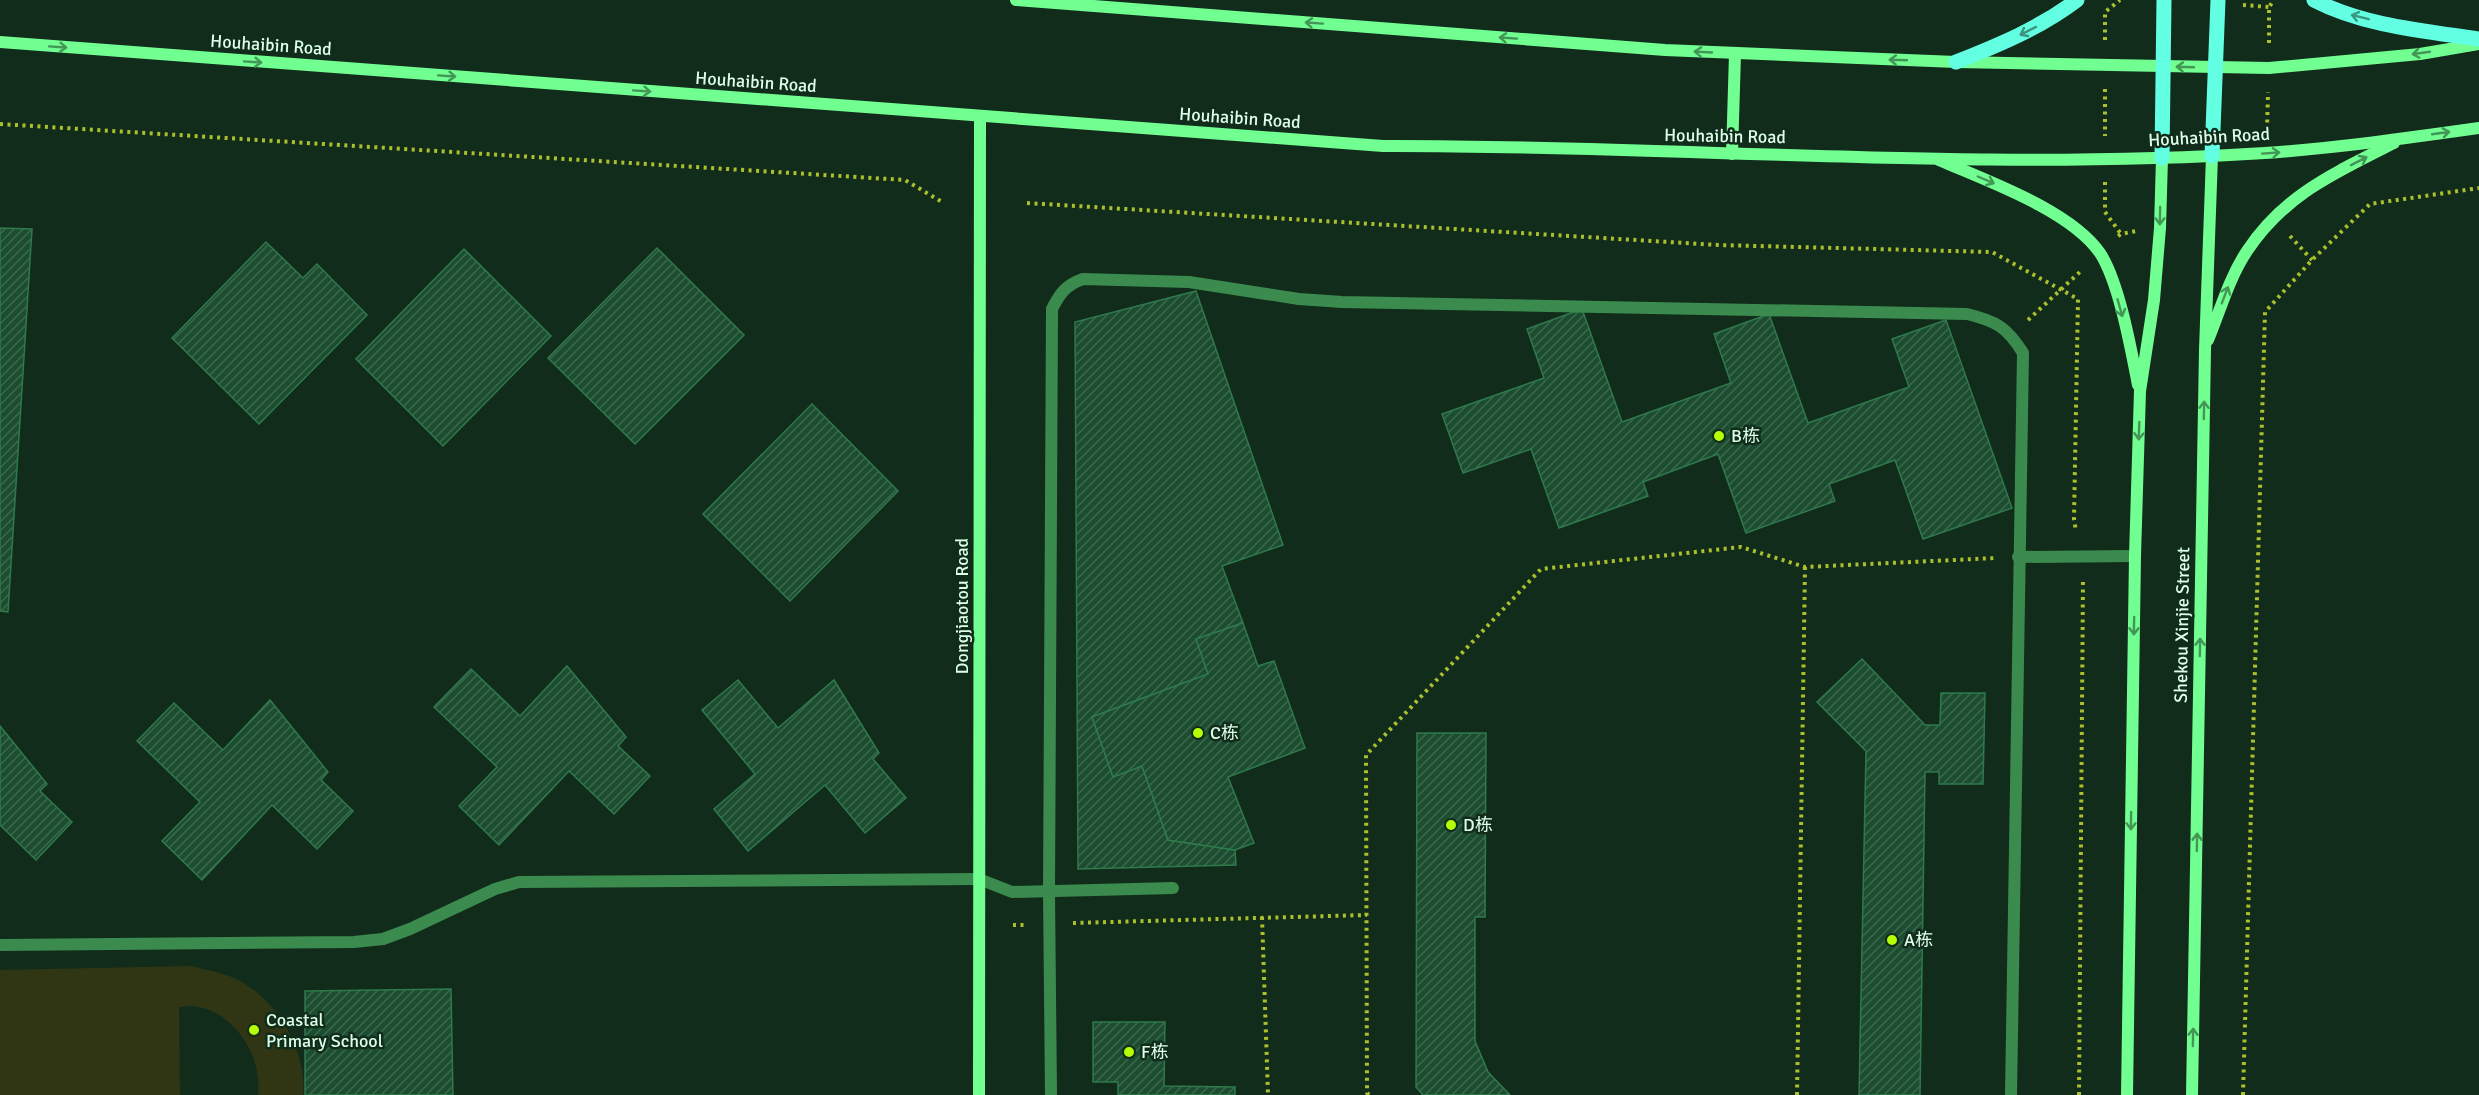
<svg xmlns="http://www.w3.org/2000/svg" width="2479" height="1095" viewBox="0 0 2479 1095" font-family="Signika,'Noto Sans SC',sans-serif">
<defs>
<pattern id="building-hatch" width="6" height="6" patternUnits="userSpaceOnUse" patternTransform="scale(1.5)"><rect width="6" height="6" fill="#1c4d30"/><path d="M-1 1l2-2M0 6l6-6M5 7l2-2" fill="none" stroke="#3c684e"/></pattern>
</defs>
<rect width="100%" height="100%" fill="#112c1b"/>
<path fill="#303613" d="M191,966C208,970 225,973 240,981C279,1003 307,1051 303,1095H258C263,1051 227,1000 179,1007L180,1095H0V970Z"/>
<g fill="url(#building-hatch)" stroke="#2e7a4c" stroke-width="1.5">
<polygon points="0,228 32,229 8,612 0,611"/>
<polygon points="266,242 303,278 317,264 367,315 259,424 172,338"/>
<polygon points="657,248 744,335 635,444 548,358"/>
<polygon points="464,249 551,336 443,446 356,359"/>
<polygon points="1196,291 1283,545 1222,566 1243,623 1196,639 1208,674 1092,717 1113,777 1142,766 1168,840 1235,850 1236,865 1078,869 1075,322"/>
<polygon points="1582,309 1622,422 1731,383 1714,334 1769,314 1808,423 1909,387 1892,339 1946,320 2012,508 1923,539 1895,460 1829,484 1835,501 1746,533 1718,454 1643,482 1648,496 1559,528 1531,449 1463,473 1442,414 1544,378 1527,329"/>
<polygon points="812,404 898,491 790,601 703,514"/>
<polygon points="1243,623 1258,666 1274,661 1305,748 1228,777 1254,843 1235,850 1168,840 1142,766 1113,777 1092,717 1208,674 1196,639"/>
<polygon points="1862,659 1925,725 1940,725 1941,693 1985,693 1983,784 1939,784 1939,772 1925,772 1920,1095 1859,1095 1866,751 1817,702"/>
<polygon points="567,666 626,737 618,746 650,776 614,814 569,771 499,845 459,806 497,767 434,707 471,669 520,716"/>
<polygon points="738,680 778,728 834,680 879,753 873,759 906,798 865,833 825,785 748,851 714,809 755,774 702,710"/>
<polygon points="270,700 328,772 321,780 353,811 317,849 272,805 202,880 162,841 200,802 137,741 174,703 223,750"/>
<polygon points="0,726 47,784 40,791 72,822 36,860 0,825"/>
<polygon points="1417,733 1486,733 1485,917 1475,917 1475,1041 1488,1072 1510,1095 1423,1095 1416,1087"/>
<polygon points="451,989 453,1095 305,1095 305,991"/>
<polygon points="1093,1022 1165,1022 1164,1086 1235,1087 1235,1095 1118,1095 1118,1082 1093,1082"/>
</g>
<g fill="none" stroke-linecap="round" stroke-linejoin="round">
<g stroke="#acc02e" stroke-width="4" stroke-dasharray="3 4.5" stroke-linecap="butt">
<polyline points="2243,5 2269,7"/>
<polyline points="2105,40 2105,12 2120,0"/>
<polyline points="2269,43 2269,7 2274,0"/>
<polyline points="2105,89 2105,136"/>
<polyline points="0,124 905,180 942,202"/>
<polyline points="2267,130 2268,92"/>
<polyline points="2105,182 2105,212 2121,234"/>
<polyline points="1027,203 1718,245 1992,252 2078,299 2074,519 2076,531"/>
<polyline points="2118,236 2121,234 2136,231"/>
<polyline points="2290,236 2312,260"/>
<polyline points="2028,320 2082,270"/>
<polyline points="1262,917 1268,1095"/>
<polyline points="1073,923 1367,915"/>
<polyline points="1013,925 1024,925"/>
<polyline points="1369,1095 1367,1093 1366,755 1541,569 1741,547 1805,567 1996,558"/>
<polyline points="1797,1095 1805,567"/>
<polyline points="2079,1095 2083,580"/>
<polyline points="2243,1095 2265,312 2312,260 2370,204 2479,188"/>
</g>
<g stroke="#3b8b4e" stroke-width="12">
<polyline points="2018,557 2135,556"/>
<polyline points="979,879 1012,892 1173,888"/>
<path d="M1051,1095L1049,892L1052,309C1060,293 1066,285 1083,279L1189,282L1299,299L1342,302L1967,314C1996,321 2007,327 2023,353L2011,1095"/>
</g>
<polyline stroke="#3b8b4e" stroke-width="12" points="0,945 354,942 383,939 410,929 495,889 519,882 979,879"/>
<g stroke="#72ff92" stroke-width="12">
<polyline points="1016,0 1665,50 1956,62 2269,68 2420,54 2479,44"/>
<path d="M0,42L1383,146C1677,145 1972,172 2265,153C2337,148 2408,138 2479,128"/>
<polyline points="1732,154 1735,54"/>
<path d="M1939,160C1987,181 2070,210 2100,253C2119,282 2131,349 2138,385"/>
<path d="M2208,340C2220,311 2229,278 2247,251C2285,194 2335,173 2394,143"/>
<polyline points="979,1095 980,117"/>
<polyline points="2127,1095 2135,556 2140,391 2154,300 2160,228 2162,158"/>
<polyline points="2192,1095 2205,350 2212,156"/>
</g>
<g stroke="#62ffe3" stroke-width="15">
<path d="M2314,0C2364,26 2425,31 2479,39"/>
<path d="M1956,62C1999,45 2040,28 2077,0"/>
<polyline points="2212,156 2218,0"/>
<polyline points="2162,158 2164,0"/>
</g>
</g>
<defs><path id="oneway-shaft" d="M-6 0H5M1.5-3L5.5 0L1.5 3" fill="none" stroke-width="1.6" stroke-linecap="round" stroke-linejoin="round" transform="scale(1.5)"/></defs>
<g stroke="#3a967f">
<use href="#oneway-shaft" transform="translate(2360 17) rotate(-166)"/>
<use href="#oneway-shaft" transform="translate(2028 31) rotate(153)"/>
</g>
<g stroke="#429656">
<use href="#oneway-shaft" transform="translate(1314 23) rotate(-176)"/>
<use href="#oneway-shaft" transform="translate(1508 38) rotate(-176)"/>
<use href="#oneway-shaft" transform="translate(58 47) rotate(4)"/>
<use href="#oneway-shaft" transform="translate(1703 52) rotate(-177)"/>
<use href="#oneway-shaft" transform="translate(2421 53) rotate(172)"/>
<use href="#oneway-shaft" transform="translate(1898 60) rotate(-178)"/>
<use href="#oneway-shaft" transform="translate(253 62) rotate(4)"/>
<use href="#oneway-shaft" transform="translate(2185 67) rotate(-178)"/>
<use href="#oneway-shaft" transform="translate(447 76) rotate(4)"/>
<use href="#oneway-shaft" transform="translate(642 91) rotate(4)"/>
<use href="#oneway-shaft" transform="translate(2441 133) rotate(-8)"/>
<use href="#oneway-shaft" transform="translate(2271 153) rotate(-4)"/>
<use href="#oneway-shaft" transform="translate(2359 161) rotate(-27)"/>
<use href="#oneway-shaft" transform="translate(1986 180) rotate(23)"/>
<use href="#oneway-shaft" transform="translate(2160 216) rotate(91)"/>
<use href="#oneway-shaft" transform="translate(2225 295) rotate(-69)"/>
<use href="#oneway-shaft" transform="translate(2120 308) rotate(74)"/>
<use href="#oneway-shaft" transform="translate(2204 410) rotate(-89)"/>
<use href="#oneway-shaft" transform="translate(2139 431) rotate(92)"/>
<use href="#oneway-shaft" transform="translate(2134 626) rotate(91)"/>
<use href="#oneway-shaft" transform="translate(2200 647) rotate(-89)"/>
<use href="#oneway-shaft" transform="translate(2131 821) rotate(91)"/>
<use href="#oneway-shaft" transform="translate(2197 842) rotate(-89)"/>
<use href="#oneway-shaft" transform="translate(2193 1037) rotate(-89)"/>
</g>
<g fill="#b5ff07" stroke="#112c1b" stroke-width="2">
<circle cx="1719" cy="436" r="6"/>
<circle cx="1198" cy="733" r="6"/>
<circle cx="1451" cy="825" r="6"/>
<circle cx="1892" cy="940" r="6"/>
<circle cx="254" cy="1030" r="6"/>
<circle cx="1129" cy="1052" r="6"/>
</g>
<g text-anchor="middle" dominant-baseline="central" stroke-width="5" stroke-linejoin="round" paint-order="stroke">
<g font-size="18" fill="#dbffe7" stroke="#112c1b">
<text transform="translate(271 45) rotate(4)">Houhaibin Road</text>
<text transform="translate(756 82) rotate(4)">Houhaibin Road</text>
<text transform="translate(1240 118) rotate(4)">Houhaibin Road</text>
<text transform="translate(1725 136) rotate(1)">Houhaibin Road</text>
<text transform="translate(2209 137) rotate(-3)">Houhaibin Road</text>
<text transform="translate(962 606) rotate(-90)">Dongjiaotou Road</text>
<text transform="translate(2182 625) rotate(-89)">Shekou Xinjie Street</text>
</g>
<g font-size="18" fill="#dbffe7" stroke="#112c1b" text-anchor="start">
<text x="1731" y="436">B栋</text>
<text x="1210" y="733">C栋</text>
<text x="1463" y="825">D栋</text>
<text x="1904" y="940">A栋</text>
<text x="266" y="1020">Coastal<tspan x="266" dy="21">Primary School</tspan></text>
<text x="1141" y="1052">F栋</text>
</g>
</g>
</svg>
